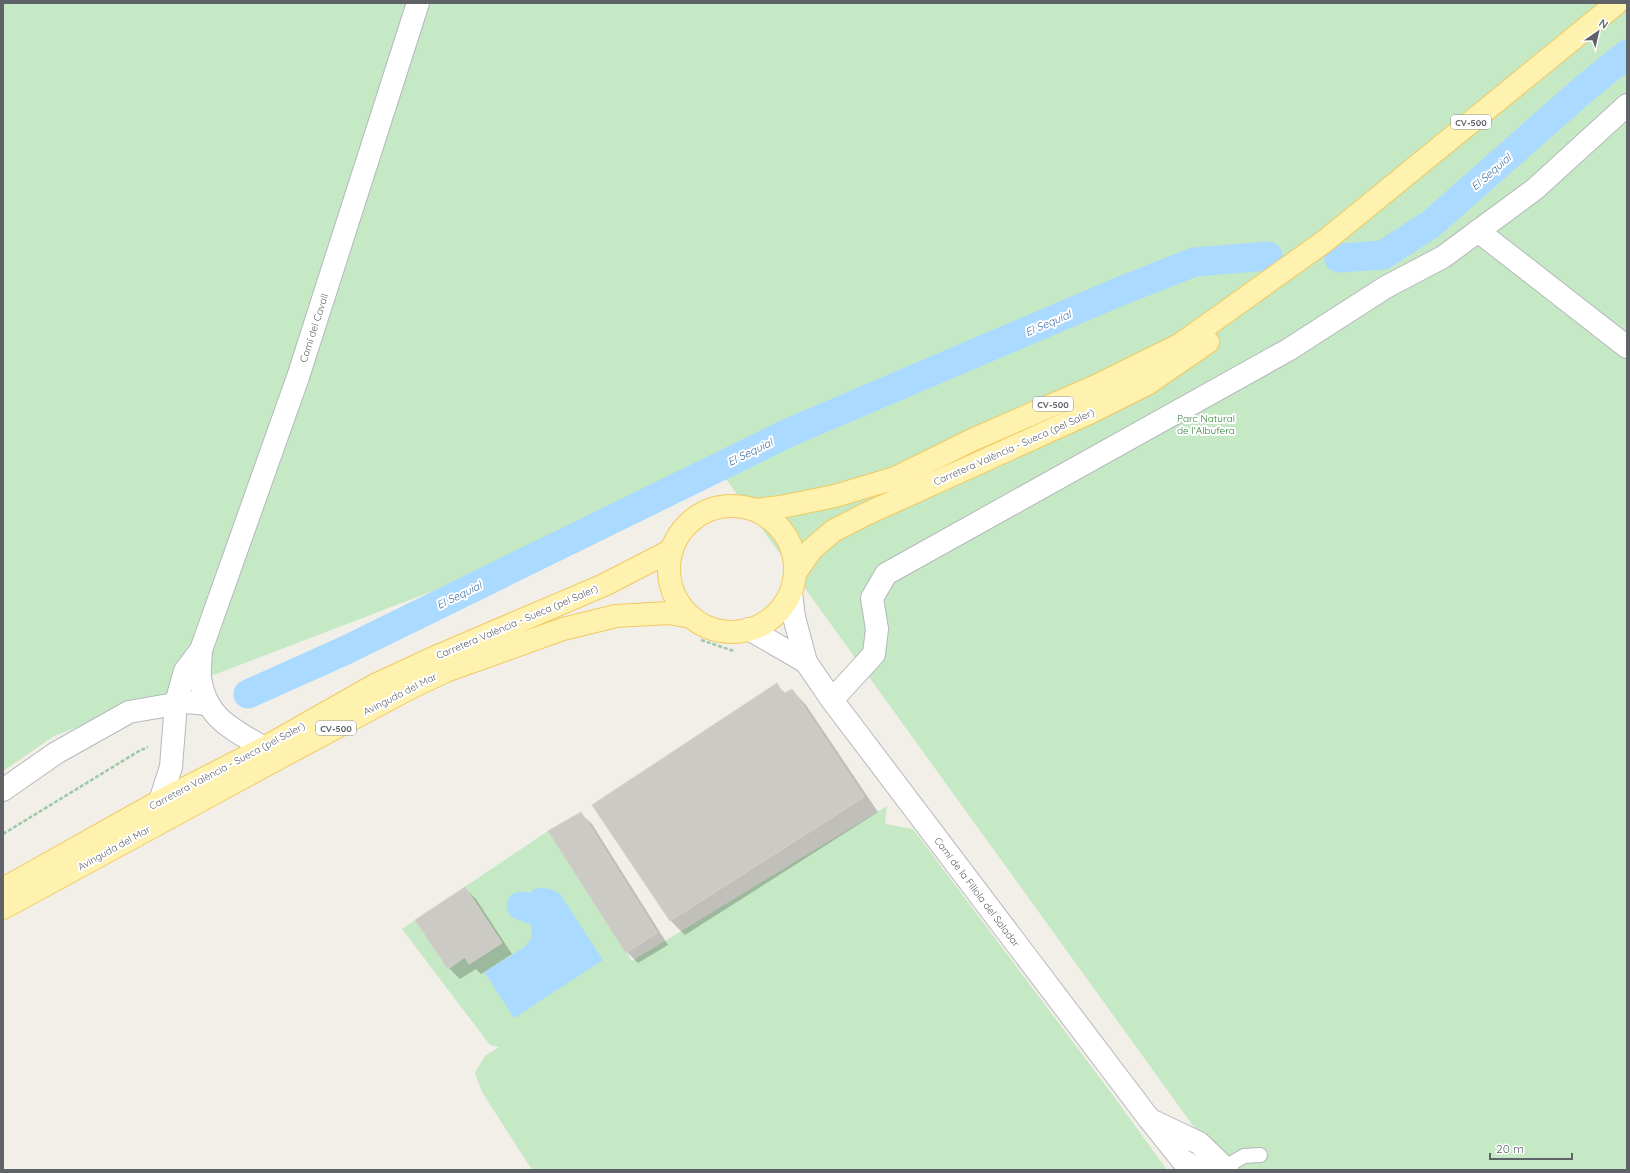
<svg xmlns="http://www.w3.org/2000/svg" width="1630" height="1173" viewBox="0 0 1630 1173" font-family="Quicksand,sans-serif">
<rect width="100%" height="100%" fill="#f1efe8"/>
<g fill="#c5e8c5">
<polygon points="3,3 1627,3 1627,1170 1225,1170 726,479 54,736 3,771"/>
<polygon points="887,806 885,824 913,829 1112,1094 1167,1170 532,1170 482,1092 475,1073 485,1056 499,1047 490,1045 402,929 548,831 632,961"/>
</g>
<path fill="#aadaff" d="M543,888L553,890L560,894L603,960L514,1018L484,972L526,946L532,937L531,925C524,921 517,921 511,916C504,910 506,896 515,893C520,891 526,892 531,893L534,889Z"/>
<g fill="#0003">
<polygon points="776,684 786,694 792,690 806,705 878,812 685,935 671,921 594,805"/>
<polygon points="580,813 592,824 668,945 638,963 627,952"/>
<polygon points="465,888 476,899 512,954 481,974 476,969 460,979 449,968"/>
</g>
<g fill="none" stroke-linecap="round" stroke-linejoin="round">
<g stroke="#aadaff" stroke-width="29">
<polyline points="1339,258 1383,255 1431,224 1584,89 1627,54"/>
<polyline points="248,694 346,650 788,433 1116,293 1194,262 1268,256"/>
</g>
</g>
<g fill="#cccac5" stroke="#d6d1c6">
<polygon points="777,683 783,694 792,689 864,797 670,921 592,805"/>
<polygon points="581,812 657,933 626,953 548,831"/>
<polygon points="465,887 502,943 469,964 465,957 448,969 415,920"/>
</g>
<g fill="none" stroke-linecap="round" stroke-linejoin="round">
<defs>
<g id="service">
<polyline points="1183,1156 1208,1170"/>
<polyline points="1225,1170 1225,1167 1244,1156 1260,1155"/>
</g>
<g id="minor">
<polyline points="1478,231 1627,347"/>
<polyline points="791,593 794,617 806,662 832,700 1150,1120 1190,1170"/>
<polyline points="749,629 806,662"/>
<polyline points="832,700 874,654 877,629 872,598 886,574 1288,350 1386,287 1443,257 1535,189 1627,105"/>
<path d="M264,748C233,729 206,719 200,678C199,670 201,659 201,650L298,377L418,3"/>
<polyline points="3,790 56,753 129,712 186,702 207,704"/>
<polyline points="160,801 171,767 176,703 185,671 201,650"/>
<polyline points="1155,1122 1199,1143 1227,1170"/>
</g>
<g id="primary">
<circle cx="732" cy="569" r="63"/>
<polyline points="755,510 781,507 835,496 895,478 972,440 1096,386 1181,344 1325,241 1617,3"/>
<polyline points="795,573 812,549 833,531 866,514 1091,412 1147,384 1208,342"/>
<polyline points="3,889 160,801 264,748 375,685 440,655 604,585 672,550"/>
<polyline points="3,908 277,759 410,688 446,671 563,629 616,616 669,613 691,617"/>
</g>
</defs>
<use href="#service" stroke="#b5b8bc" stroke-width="16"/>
<use href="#minor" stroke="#b5b8bc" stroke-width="24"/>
<use href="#primary" stroke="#f2c960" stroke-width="24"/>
<g stroke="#9cc7a9" stroke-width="2.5" stroke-dasharray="4 2" stroke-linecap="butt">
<polyline points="701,640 734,651"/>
<polyline points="3,834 139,751 148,747"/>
</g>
<use href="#service" stroke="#fff" stroke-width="14"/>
<use href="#minor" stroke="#fff" stroke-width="22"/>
<use href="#primary" stroke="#fff2af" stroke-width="22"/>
</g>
<g text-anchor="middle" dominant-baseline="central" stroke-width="4" stroke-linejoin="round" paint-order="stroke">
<g fill="#fff" stroke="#8f9295" stroke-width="1">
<rect x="1451" y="115" width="40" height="14" rx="3"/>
<rect x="1033" y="397" width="40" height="14" rx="3"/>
<rect x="316" y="721" width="40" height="14" rx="3"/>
</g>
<g font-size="9" font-weight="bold" fill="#5f6368">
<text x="1471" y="122">CV-500</text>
<text x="1053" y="404">CV-500</text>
<text x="336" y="728">CV-500</text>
</g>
<g font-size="10" fill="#5f6368" stroke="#fff">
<text transform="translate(314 328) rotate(-72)">Camí del Cavall</text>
<text transform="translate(1014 447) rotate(-24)">Carretera València - Sueca (pel Saler)</text>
<text transform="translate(517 622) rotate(-23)">Carretera València - Sueca (pel Saler)</text>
<text transform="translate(400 694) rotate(-27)">Avinguda del Mar</text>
<text transform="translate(227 766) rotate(-28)">Carretera València - Sueca (pel Saler)</text>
<text transform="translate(114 848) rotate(-29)">Avinguda del Mar</text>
<text transform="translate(977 892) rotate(53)">Camí de la Fillola del Saladar</text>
</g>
<g font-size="10" fill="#348238" stroke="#fff">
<text x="1206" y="418">Parc Natural<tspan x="1206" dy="12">de l'Albufera</tspan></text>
</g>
<g font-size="11" font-style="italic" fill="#4174aa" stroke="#fff">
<text transform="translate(1491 172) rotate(-41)">El Sequial</text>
<text transform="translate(1048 323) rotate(-23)">El Sequial</text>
<text transform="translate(750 452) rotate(-26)">El Sequial</text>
<text transform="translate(459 595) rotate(-26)">El Sequial</text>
</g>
</g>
<rect width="1630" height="1173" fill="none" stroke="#5f6368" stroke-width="8"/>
<g transform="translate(1598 32) rotate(34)" stroke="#ffffff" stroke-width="3" paint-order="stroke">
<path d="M0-3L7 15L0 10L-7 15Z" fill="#5f6368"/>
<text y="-6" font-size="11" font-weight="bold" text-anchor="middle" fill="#5f6368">N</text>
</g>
<path d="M1490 1153v6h82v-6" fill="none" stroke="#5f6368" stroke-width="2"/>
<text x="1496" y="1153" font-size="12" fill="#5f6368" stroke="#ffffff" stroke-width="3" paint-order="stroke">20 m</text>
</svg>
